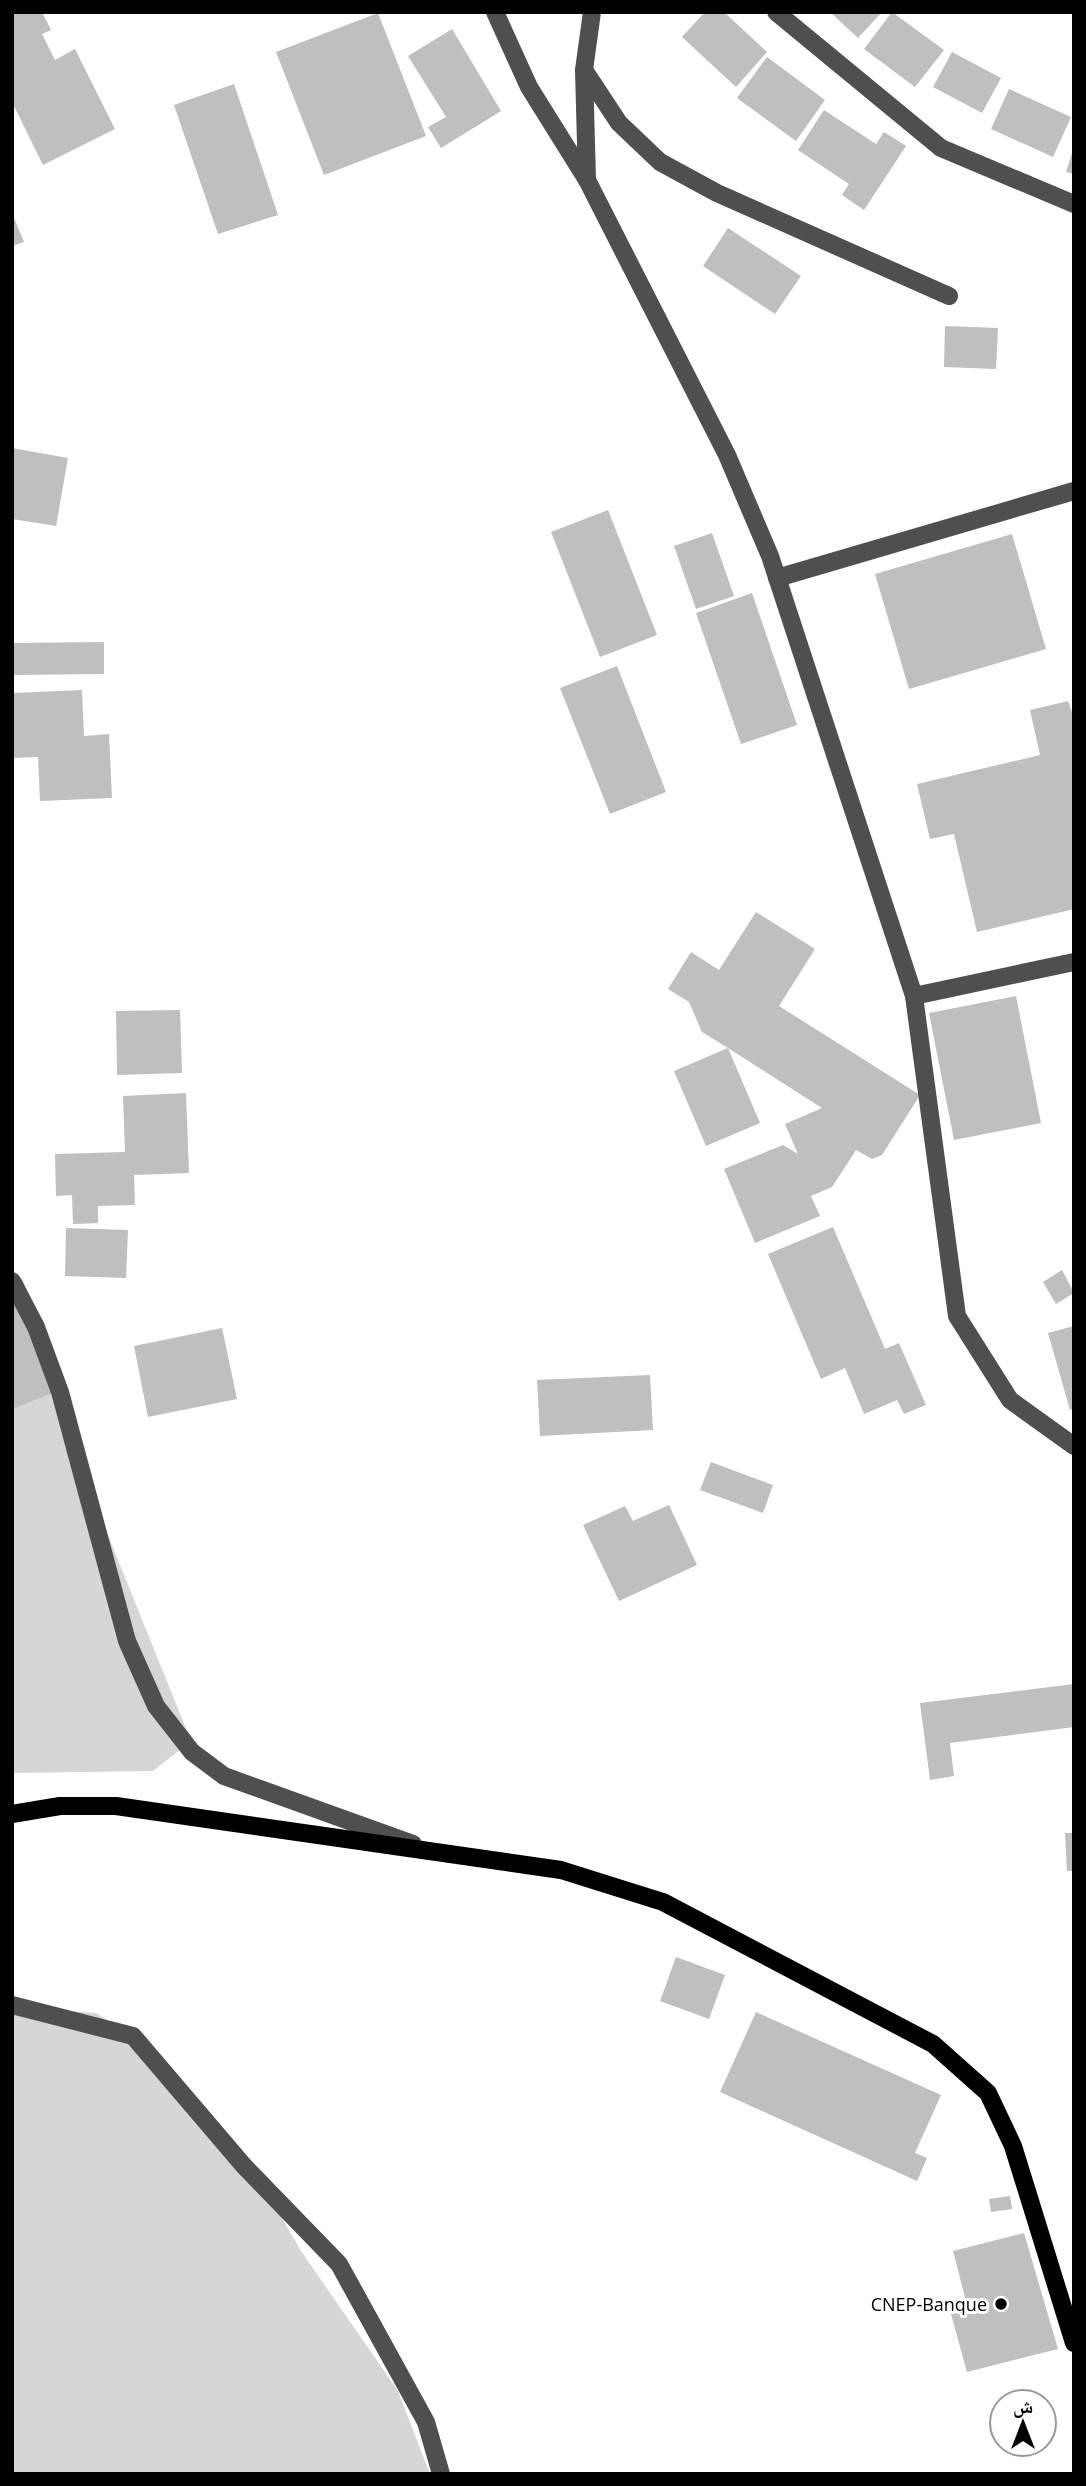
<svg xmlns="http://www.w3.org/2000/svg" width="1086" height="2486" viewBox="0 0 1086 2486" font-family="'Open Sans','Noto Naskh Arabic',sans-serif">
<rect width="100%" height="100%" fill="#fff"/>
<g fill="#d6d6d6">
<polygon points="12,1297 191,1741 153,1771 12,1773"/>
<polygon points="12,2007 96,2013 145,2045 253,2168 301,2251 398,2391 430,2474 12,2474"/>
</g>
<g fill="#bfbfbf">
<polygon points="12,12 42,12 51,30 42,34 55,60 75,49 115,129 43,165 12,102"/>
<polygon points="705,12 724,12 767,52 736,87 682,37"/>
<polygon points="830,12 882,12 858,38"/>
<polygon points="892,12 944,50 915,87 864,49"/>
<polygon points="378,13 426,136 324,175 276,52"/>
<polygon points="452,29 501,111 441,148 428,127 446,117 408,56"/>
<polygon points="952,52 1001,78 982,113 933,87"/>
<polygon points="767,57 825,100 796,141 737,98"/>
<polygon points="234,84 278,215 218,234 174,105"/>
<polygon points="1009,89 1071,117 1053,157 991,129"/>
<polygon points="824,110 876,144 884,132 906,146 864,210 842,195 849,184 798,150"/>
<polygon points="1073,150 1074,150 1074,174 1066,172"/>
<polygon points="12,213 24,242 12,246"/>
<polygon points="728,228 801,276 775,314 703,266"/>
<polygon points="945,326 998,328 996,369 944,367"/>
<polygon points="12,448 68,458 56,526 12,519"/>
<polygon points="608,510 657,635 600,657 551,532"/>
<polygon points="712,533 734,596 696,609 674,546"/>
<polygon points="1012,534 1046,649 909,689 875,574"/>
<polygon points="752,593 797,725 741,744 696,613"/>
<polygon points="104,642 104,674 12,675 12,643"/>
<polygon points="617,666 666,792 610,814 560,688"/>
<polygon points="82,690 84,736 109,734 112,798 40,801 38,757 12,758 12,693"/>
<polygon points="1068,701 1074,718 1074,909 977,932 954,834 930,839 917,784 1040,755 1030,710"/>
<polygon points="756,912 815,949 779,1006 920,1095 882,1155 872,1159 856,1150 832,1187 811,1196 820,1216 755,1243 724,1169 783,1145 798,1154 785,1124 822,1108 728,1048 760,1123 706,1146 674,1071 728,1048 702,1032 689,1002 668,989 691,952 719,970"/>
<polygon points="1016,996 1041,1123 954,1140 929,1013"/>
<polygon points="180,1010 182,1073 117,1075 116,1011"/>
<polygon points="186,1093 189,1173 134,1175 135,1205 98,1206 98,1223 73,1224 72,1195 56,1196 55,1154 125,1152 123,1096"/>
<polygon points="833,1227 885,1349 899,1343 926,1405 904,1414 897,1400 864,1414 845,1368 821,1379 768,1254"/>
<polygon points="66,1228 128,1230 126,1278 65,1276"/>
<polygon points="1062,1270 1074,1293 1056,1304 1043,1282"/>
<polygon points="22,1279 65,1388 15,1408 12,1400 12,1283"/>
<polygon points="1074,1326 1074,1408 1070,1410 1048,1333"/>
<polygon points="222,1328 237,1399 148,1417 134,1346"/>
<polygon points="650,1375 653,1430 540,1436 537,1380"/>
<polygon points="711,1462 773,1485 763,1513 700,1490"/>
<polygon points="669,1505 697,1565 619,1601 583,1525 625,1506 633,1521"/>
<polygon points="1074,1684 1074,1727 950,1743 954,1776 930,1780 920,1703"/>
<polygon points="1065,1833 1074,1833 1074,1871 1067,1871"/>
<polygon points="676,1957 725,1975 709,2019 660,2001"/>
<polygon points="756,2012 941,2095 915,2153 927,2158 917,2181 720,2092"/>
<polygon points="1010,2196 1012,2209 991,2212 989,2199"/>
<polygon points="1024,2233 1058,2349 967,2372 949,2307 966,2301 953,2251"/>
</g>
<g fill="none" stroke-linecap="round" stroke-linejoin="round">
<g stroke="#4f4f4f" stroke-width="18">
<polyline points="495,12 529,87 587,180 727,455 770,556 914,996 957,1316 1010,1400 1074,1446"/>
<polyline points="776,12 941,148 1074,204"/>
<polyline points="584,70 619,123 660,162 717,193 949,296"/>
<polyline points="587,180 584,70 592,12"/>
<polyline points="777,578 1074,491"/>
<polyline points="914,996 1074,962"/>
<polyline points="12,1281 36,1327 60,1392 127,1641 156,1706 192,1752 224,1776 413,1844"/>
<polyline points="12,2005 133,2036 244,2166 339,2264 426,2422 441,2474"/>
</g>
<polyline stroke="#000" stroke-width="18" points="12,1814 60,1806 116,1806 561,1870 663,1902 933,2044 988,2093 1013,2146 1074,2343"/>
</g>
<circle fill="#000" stroke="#fff" stroke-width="2.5" cx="1001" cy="2304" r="7"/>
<g text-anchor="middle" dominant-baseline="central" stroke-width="6" stroke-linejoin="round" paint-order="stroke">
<g font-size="18" fill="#000" stroke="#fff" text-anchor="end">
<text x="987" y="2304">CNEP-Banque</text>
</g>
</g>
<rect width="1086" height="2486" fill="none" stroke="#000000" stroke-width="28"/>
<g transform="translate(1023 2423)"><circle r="33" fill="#ffffff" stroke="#999999" stroke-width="2"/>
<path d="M0-5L12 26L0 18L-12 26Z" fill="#000000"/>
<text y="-10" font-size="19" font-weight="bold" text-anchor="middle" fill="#000000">ش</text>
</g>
</svg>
